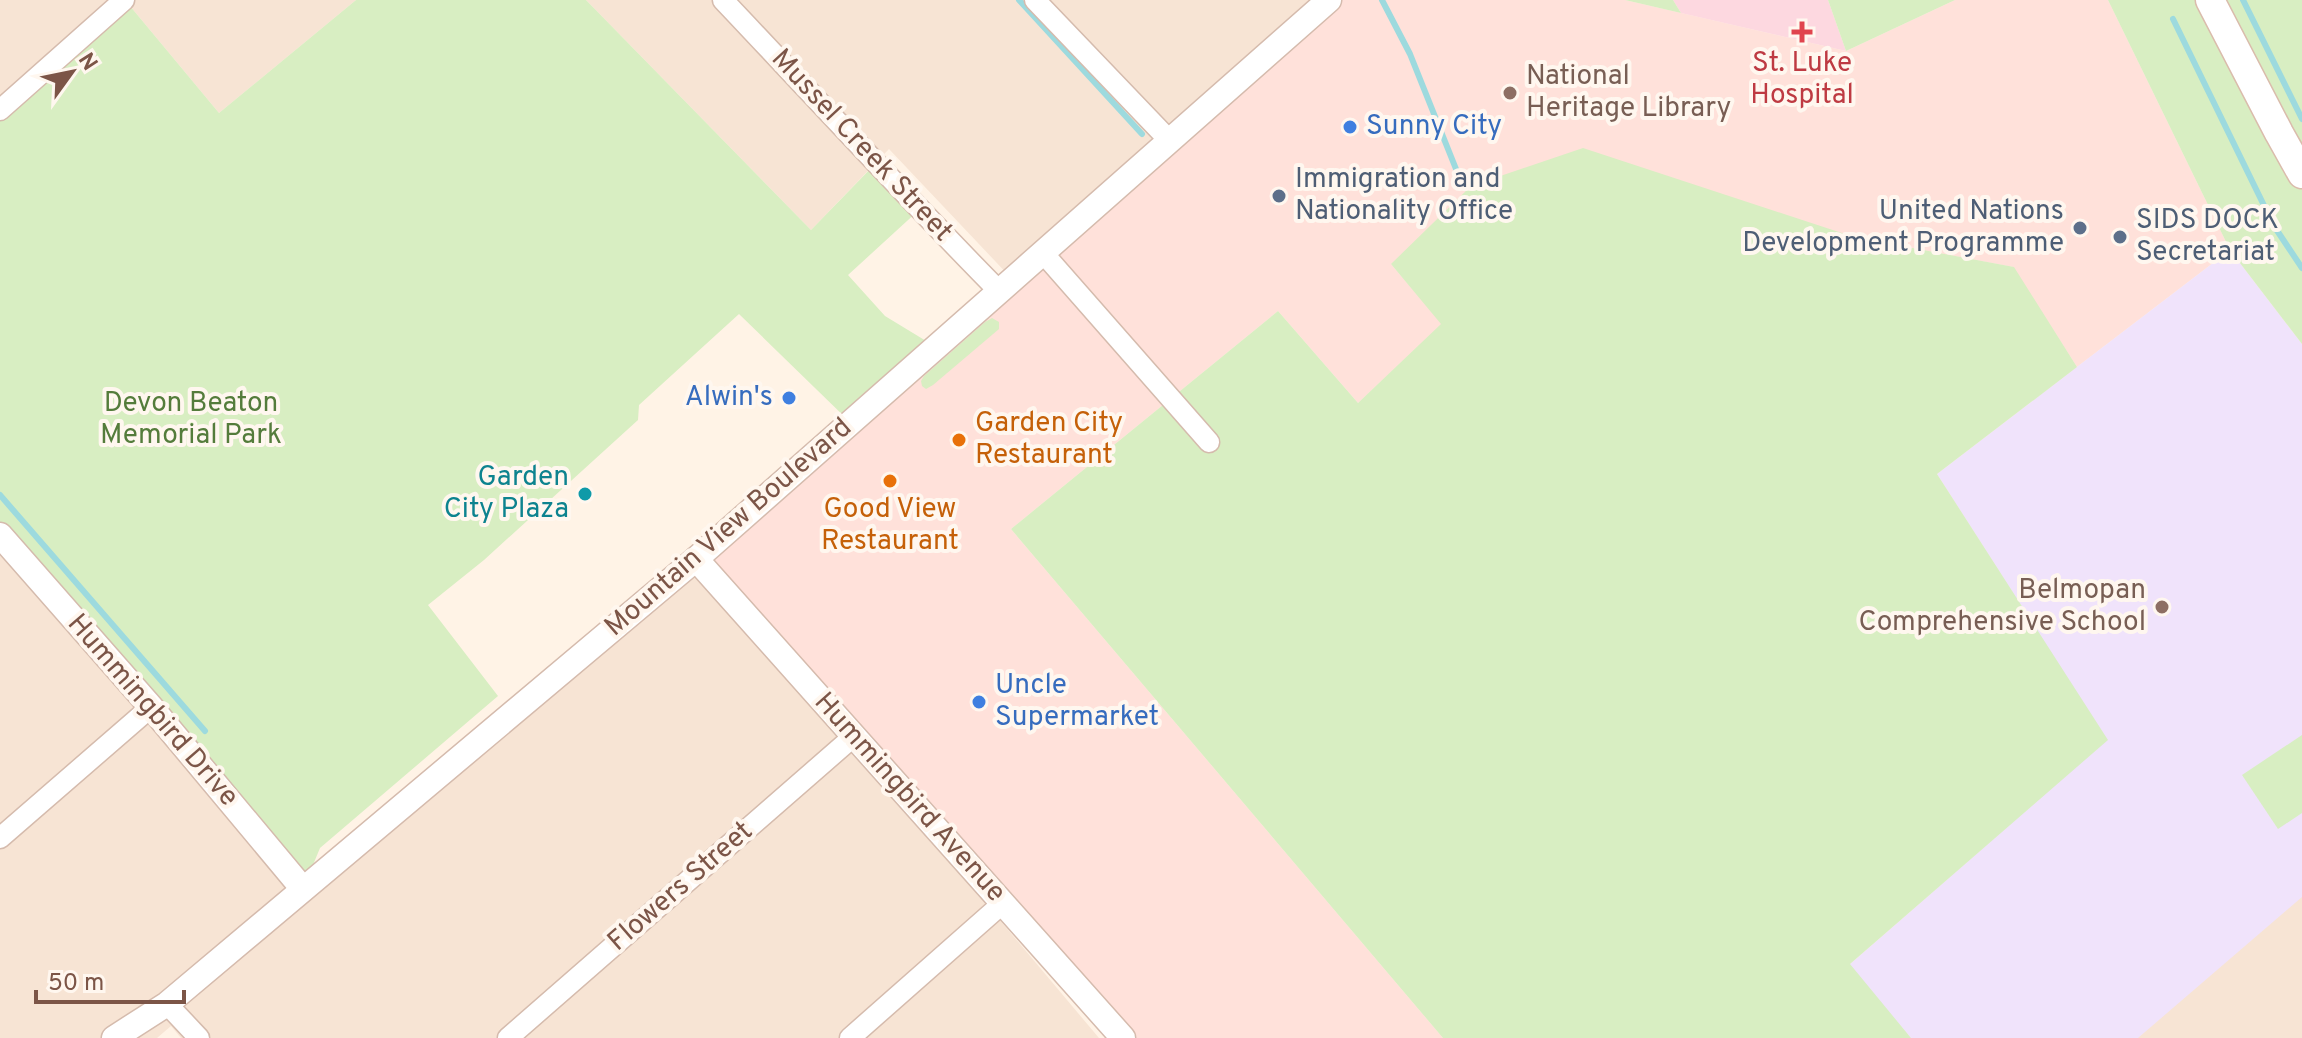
<svg xmlns="http://www.w3.org/2000/svg" width="2302" height="1038" viewBox="0 0 2302 1038" font-family="Overpass,sans-serif">
<rect width="100%" height="100%" fill="#fff3e6"/>
<g fill="#f7e4d4">
<polygon points="0,0 124,0 0,110"/>
<polygon points="125,0 356,0 219,113"/>
<polygon points="586,0 1330,0 1013,280 889,149 811,230"/>
<polygon points="0,538 303,888 696,559 1099,1038 181,1038 171,1026 157,1038 0,1038"/>
<polygon points="2302,895 2302,1038 2137,1038"/>
</g>
<polygon fill="#ffe1da" points="1330,0 1625,0 1846,51 1955,0 2108,0 2230,250 2077,367 2013,267 1854,237 1391,264 1442,324 1358,403 1278,311 1011,529 1443,1038 1111,1038 696,559"/>
<polygon fill="#f0e3fb" points="2230,250 2302,344 2302,897 2138,1038 1911,1038 1849,965 2107,740 1937,474"/>
<polygon fill="#fdd8e0" points="1673,0 1828,0 1846,51 1681,13"/>
<g fill="#d8eec2">
<polygon points="125,0 219,113 356,0 586,0 811,230 877,162 919,210 848,275 885,316 936,347 851,423 739,314 639,405 638,420 484,560 428,605 498,696 320,848 303,889 0,535 0,110"/>
<polygon points="1625,0 1673,0 1681,13"/>
<polygon points="1828,0 1955,0 1846,51"/>
<polygon points="2108,0 2302,0 2302,344 2230,250"/>
<polygon points="1583,148 1854,237 2014,267 2077,367 1937,474 2108,740 1850,964 1911,1038 1443,1038 1011,529 1278,311 1358,403 1441,324 1391,264 1471,186"/>
<polygon points="992,318 999,322 999,329 933,385 926,389 922,386 921,381 924,376 985,322"/>
<polygon points="2302,735 2302,813 2278,829 2242,775"/>
</g>
<g fill="none" stroke-linecap="round" stroke-linejoin="round">
<g stroke="#9ddade" stroke-width="6">
<polyline points="1019,0 1142,134"/>
<polyline points="1382,0 1410,54 1458,174"/>
<polyline points="2243,0 2302,119"/>
<polyline points="2173,19 2274,226 2302,268"/>
<polyline points="0,495 205,731"/>
</g>
<defs>
<g id="minor">
<path d="M723,0C815,97 905,196 1000,292"/>
<polyline points="1035,0 1169,140"/>
<polyline points="0,110 124,0"/>
<polyline points="1043,253 1209,442"/>
<polyline points="0,838 151,707"/>
<polyline points="167,1004 199,1038"/>
<polyline points="508,1038 854,736"/>
<polyline points="850,1038 1003,903"/>
</g>
<g id="tertiary">
<polyline points="0,535 151,707 303,889"/>
<polyline points="696,559 1123,1038"/>
<polyline points="114,1038 167,1004 696,559 1329,0"/>
</g>
<polyline id="secondary" points="2210,0 2279,133 2302,174"/>
</defs>
<use href="#minor" stroke="#d5bbad" stroke-width="23"/>
<use href="#tertiary" stroke="#d5bbad" stroke-width="27"/>
<use href="#secondary" stroke="#dabcac" stroke-width="31"/>
<use href="#minor" stroke="#fff" stroke-width="20"/>
<use href="#tertiary" stroke="#fff" stroke-width="24"/>
<use href="#secondary" stroke="#fff" stroke-width="28"/>
</g>
<path fill="#e0444e" stroke="#fff7ef" stroke-width="3" d="M1798 20h8v8h8v8h-8v8h-8v-8h-8v-8h8z"/>
<g fill="#8d6e63" stroke="#fff7ef" stroke-width="3">
<circle cx="1510" cy="93" r="8"/>
<circle cx="2162" cy="607" r="8"/>
</g>
<g fill="#3f7fe0" stroke="#fff7ef" stroke-width="3">
<circle cx="1350" cy="127" r="8"/>
<circle cx="789" cy="398" r="8"/>
<circle cx="979" cy="702" r="8"/>
</g>
<g fill="#5c6f8a" stroke="#fff7ef" stroke-width="3">
<circle cx="1279" cy="196" r="8"/>
<circle cx="2080" cy="228" r="8"/>
<circle cx="2120" cy="237" r="8"/>
</g>
<g fill="#e8710a" stroke="#fff7ef" stroke-width="3">
<circle cx="959" cy="440" r="8"/>
<circle cx="890" cy="481" r="8"/>
</g>
<circle fill="#0f9aa8" stroke="#fff7ef" stroke-width="3" cx="585" cy="494" r="8"/>
<g text-anchor="middle" dominant-baseline="central" stroke-width="8" stroke-linejoin="round" paint-order="stroke">
<g font-size="28" fill="#be3a42" stroke="#fff7ef">
<text x="1802" y="64">St. Luke<tspan x="1802" dy="32">Hospital</tspan></text>
</g>
<g font-size="28" fill="#785e54" stroke="#fff7ef" text-anchor="start">
<text x="1526" y="77">National<tspan x="1526" dy="32">Heritage Library</tspan></text>
<text x="2146" y="591" text-anchor="end">Belmopan<tspan x="2146" dy="32">Comprehensive School</tspan></text>
</g>
<g font-size="28" fill="#366cbe" stroke="#fff7ef" text-anchor="start">
<text x="1366" y="127">Sunny City</text>
<text x="773" y="398" text-anchor="end">Alwin's</text>
<text x="995" y="686">Uncle<tspan x="995" dy="32">Supermarket</tspan></text>
</g>
<g font-size="28" fill="#7c5547" stroke="#fff7ef">
<text transform="translate(861 146) rotate(47)">Mussel Creek Street</text>
<text transform="translate(729 528) rotate(-41)">Mountain View Boulevard</text>
<text transform="translate(152 711) rotate(49)">Hummingbird Drive</text>
<text transform="translate(909 798) rotate(48)">Hummingbird Avenue</text>
<text transform="translate(681 887) rotate(-41)">Flowers Street</text>
</g>
<g font-size="28" fill="#4e5e75" stroke="#fff7ef" text-anchor="start">
<text x="1295" y="180">Immigration and<tspan x="1295" dy="32">Nationality Office</tspan></text>
<text x="2064" y="212" text-anchor="end">United Nations<tspan x="2064" dy="32">Development Programme</tspan></text>
<text x="2136" y="221">SIDS DOCK<tspan x="2136" dy="32">Secretariat</tspan></text>
</g>
<g font-size="28" fill="#547c3b" stroke="#fff7ef">
<text x="191" y="404">Devon Beaton<tspan x="191" dy="32">Memorial Park</tspan></text>
</g>
<g font-size="28" fill="#c56008" stroke="#fff7ef" text-anchor="start">
<text x="975" y="424">Garden City<tspan x="975" dy="32">Restaurant</tspan></text>
<text x="890" y="510" text-anchor="middle">Good View<tspan x="890" dy="32">Restaurant</tspan></text>
</g>
<g font-size="28" fill="#0d838f" stroke="#fff7ef" text-anchor="end">
<text x="569" y="478">Garden<tspan x="569" dy="32">City Plaza</tspan></text>
</g>
</g>
<g transform="translate(72 72) rotate(57)" stroke="#fff7ef" stroke-width="6" paint-order="stroke">
<path d="M0-6L14 30L0 20L-14 30Z" fill="#7c5547"/>
<text y="-12" font-size="22" font-weight="bold" text-anchor="middle" fill="#7c5547">N</text>
</g>
<path d="M36 990v12h148v-12" fill="none" stroke="#7c5547" stroke-width="4"/>
<text x="48" y="990" font-size="24" fill="#7c5547" stroke="#fff7ef" stroke-width="6" paint-order="stroke">50 m</text>
</svg>
